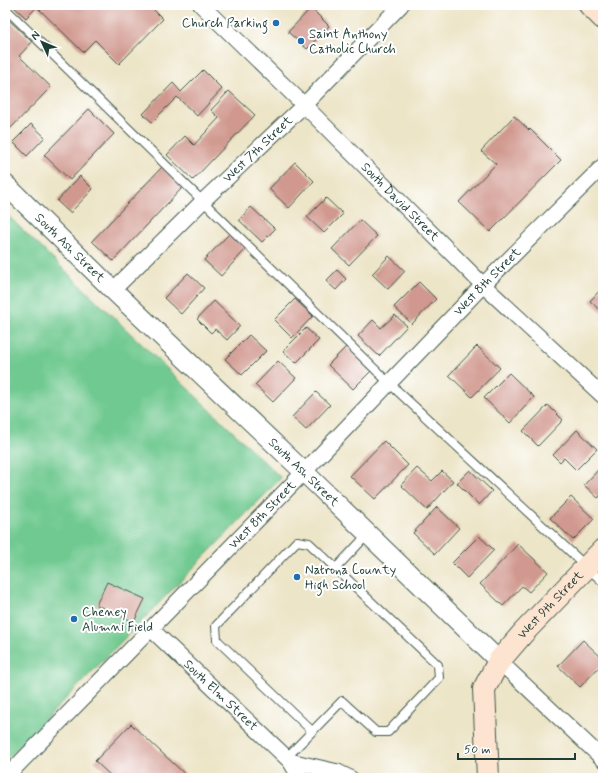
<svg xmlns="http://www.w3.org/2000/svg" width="608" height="783" viewBox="0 0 608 783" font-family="Mynerve,sans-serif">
<rect width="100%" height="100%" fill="#fff"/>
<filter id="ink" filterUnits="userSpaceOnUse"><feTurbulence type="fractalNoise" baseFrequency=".025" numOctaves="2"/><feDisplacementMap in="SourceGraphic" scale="8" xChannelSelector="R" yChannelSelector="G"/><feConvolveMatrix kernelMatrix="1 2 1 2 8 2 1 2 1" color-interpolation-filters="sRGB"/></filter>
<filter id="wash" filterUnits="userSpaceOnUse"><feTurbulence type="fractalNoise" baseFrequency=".012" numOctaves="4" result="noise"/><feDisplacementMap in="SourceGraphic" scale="16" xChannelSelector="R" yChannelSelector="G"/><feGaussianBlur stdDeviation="0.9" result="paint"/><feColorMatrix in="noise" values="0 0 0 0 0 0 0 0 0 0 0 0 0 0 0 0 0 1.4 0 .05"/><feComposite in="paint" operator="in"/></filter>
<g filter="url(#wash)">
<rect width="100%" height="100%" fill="#ede5c8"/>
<polygon fill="#6fc990" stroke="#478362" points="5,213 281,478 5,761"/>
<g id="blocks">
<g fill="#d0988e">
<polygon points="12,5 149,5 163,19 119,64 95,40 83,52 37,7 26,18"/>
<polygon points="311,8 329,26 307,49 288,32"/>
<polygon points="7,18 32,42 19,56 51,87 5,134 5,20"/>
<polygon points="203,70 222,89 197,116 177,97 152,122 143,114 173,83 181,92"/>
<polygon points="229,91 255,115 193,180 167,155 185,136 194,145 219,118 211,110"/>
<polygon points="89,109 114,134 70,180 44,155"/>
<polygon points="514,116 529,130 530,129 561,160 490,232 459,202 496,164 481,151"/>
<polygon points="31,124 45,137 27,156 13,142"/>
<polygon points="295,162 314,181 289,208 269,189"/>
<polygon points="162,167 183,187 113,261 92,241"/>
<polygon points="80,176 93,189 70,213 57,201"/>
<polygon points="326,198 343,214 324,233 307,217"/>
<polygon points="251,207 275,229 262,242 239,220"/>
<polygon points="360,220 377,236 349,265 332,249"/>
<polygon points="230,233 246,249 221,276 204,260"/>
<polygon points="389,256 405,271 388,289 372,274"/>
<polygon points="337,270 346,279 336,290 326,281"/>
<polygon points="188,273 204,288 181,314 164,298"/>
<polygon points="419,282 436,299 412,324 394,307"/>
<polygon points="603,287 603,313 590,301"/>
<polygon points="295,299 313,316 292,338 274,320"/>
<polygon points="214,301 240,326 227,340 215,329 211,333 197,319"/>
<polygon points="395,315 407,326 379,356 358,336 373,320 381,328"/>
<polygon points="306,328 319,340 296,363 283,351"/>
<polygon points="249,335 266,351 242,375 225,359"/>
<polygon points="477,346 500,368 472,397 449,375"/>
<polygon points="346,347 371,371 353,389 328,365"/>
<polygon points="278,361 296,378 273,402 255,385"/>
<polygon points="509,373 534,397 510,423 484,398"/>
<polygon points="316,392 330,405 306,430 292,417"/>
<polygon points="548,405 563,420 538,446 523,431"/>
<polygon points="577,430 597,449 576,470 564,458 560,462 553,455"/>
<polygon points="384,441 408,465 375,499 350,476"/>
<polygon points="417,468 432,481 442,471 453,481 427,510 401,485"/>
<polygon points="600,468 603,470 603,493 598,498 584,485"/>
<polygon points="470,470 492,491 479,505 457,483"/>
<polygon points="571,497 594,519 573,540 550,518"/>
<polygon points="437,507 459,528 435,554 413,533"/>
<polygon points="479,536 494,550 467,578 452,563"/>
<polygon points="518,544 548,572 529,592 522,586 503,606 480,584"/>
<polygon points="107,582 145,599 134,622 96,605"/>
<polygon points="583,640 603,659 603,663 580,687 558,666"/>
<polygon points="131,724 189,778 113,778 95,761"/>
</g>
</g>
</g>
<g filter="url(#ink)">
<use href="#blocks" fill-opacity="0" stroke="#3e564a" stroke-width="1"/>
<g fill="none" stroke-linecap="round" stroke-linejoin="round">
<defs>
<g id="service">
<polyline points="5,8 389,383 603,582"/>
<polyline points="336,568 368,534"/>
<polyline points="286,758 342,701 376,732 388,732 439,678 438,665 309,543 297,541 216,626 217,640 312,731"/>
</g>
<g id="minor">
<path id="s1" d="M201,5L304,105L483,285L603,396"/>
<path id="s2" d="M113,290L203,201L304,105L401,5"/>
<path id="s3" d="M151,629L290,761L300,778"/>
<polyline points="499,661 603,759"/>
<polyline points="290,761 338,772 350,778"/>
<path id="s4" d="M5,778L304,472L483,285L603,166"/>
</g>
<g id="tertiary">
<path id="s5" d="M5,184L113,290L304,472L499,661"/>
</g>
<g id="secondary">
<polyline points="590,5 603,18"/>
<path id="s6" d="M488,778L484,689L499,661L524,632L603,550"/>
</g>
</defs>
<use href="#service" stroke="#3e564a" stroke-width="10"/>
<use href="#minor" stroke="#3e564a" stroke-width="17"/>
<use href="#tertiary" stroke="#3e564a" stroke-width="21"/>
<use href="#secondary" stroke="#3e564a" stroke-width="24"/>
<use href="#service" stroke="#fff" stroke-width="8"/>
<use href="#minor" stroke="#fff" stroke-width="15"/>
<use href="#tertiary" stroke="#fff" stroke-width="19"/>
<use href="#secondary" stroke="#fde4d0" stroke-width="22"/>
</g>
</g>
<g fill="#1f6fb2" stroke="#fff" stroke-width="1.5">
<circle cx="276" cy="23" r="4"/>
<circle cx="301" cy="41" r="4"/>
<circle cx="297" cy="577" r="4"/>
<circle cx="74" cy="619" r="4"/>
</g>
<g text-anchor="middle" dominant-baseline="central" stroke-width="4" stroke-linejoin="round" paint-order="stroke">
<g font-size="13" fill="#1f3d34" stroke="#fff" text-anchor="start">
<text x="268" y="23" text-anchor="end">Church Parking</text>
<text x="309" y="34">Saint Anthony<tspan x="309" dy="15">Catholic Church</tspan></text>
<text x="305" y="570">Natrona County<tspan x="305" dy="15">High School</tspan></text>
<text x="82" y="612">Cheney<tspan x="82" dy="15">Alumni Field</tspan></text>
</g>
<g font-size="13" fill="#1f3d34" stroke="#fff">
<text stroke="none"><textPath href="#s2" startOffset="202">West 7th Street</textPath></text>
<text stroke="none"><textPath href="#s1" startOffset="280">South David Street</textPath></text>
<text stroke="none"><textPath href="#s5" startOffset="91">South Ash Street</textPath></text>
<text stroke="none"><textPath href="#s4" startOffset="692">West 8th Street</textPath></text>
<text stroke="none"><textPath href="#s5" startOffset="415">South Ash Street</textPath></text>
<text stroke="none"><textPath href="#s4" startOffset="368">West 8th Street</textPath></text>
<text stroke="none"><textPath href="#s6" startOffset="197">West 9th Street</textPath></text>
<text stroke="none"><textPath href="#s3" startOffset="96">South Elm Street</textPath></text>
</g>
</g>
<rect width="608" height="783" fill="none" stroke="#fff" stroke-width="20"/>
<g transform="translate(42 42) rotate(314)" stroke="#ffffff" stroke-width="3" paint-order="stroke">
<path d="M0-3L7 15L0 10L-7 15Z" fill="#1f3d34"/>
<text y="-6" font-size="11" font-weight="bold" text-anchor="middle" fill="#1f3d34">N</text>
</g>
<path d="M458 753v6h117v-6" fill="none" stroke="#1f3d34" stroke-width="2"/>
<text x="464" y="753" font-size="12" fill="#1f3d34" stroke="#ffffff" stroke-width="3" paint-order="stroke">50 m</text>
</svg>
